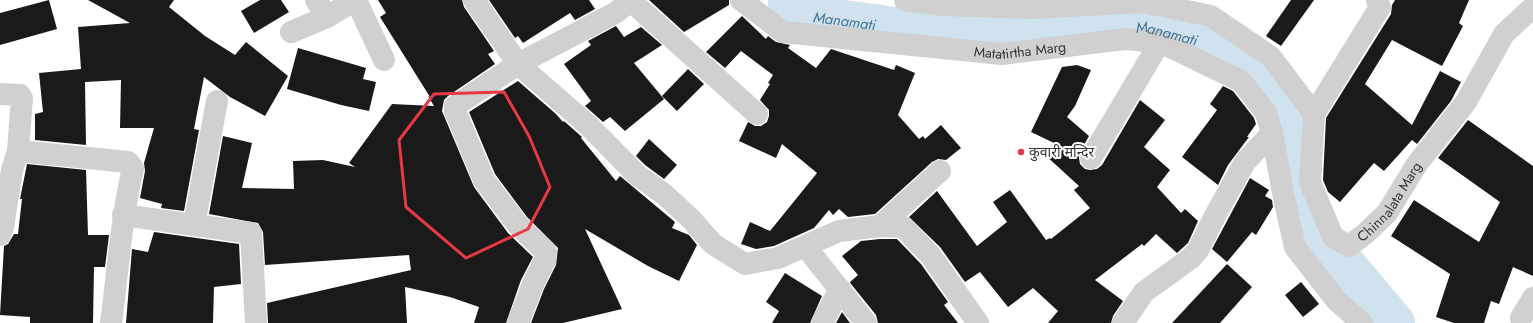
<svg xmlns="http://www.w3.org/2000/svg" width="1533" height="323" viewBox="0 0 1533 323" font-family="Jost,'Noto Sans Devanagari',sans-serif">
<rect width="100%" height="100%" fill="#fff"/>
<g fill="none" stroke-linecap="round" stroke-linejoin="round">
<path stroke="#cfe2ee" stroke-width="42" id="s1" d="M789,0L790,14L912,30L1040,36L1144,27L1217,46L1267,83L1290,124L1299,184L1317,232L1394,323"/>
</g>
<g fill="#1a1a1a">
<polygon points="49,0 57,29 0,45 0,13"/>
<polygon points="88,0 174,0 169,7 205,36 235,55 246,42 288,76 265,116 230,97 204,77 194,129 199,130 184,211 161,208 162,204 140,198 145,171 144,163 154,128 120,128 121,80 85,82 86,145 35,140 35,114 43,112 39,73 81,69 78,27 130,23"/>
<polygon points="260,0 281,0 289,12 254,33 241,11"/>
<polygon points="378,0 462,0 464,7 494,51 488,54 495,64 448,96 444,100 442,111 474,187 508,233 533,257 521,280 506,323 474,323 479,307 450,297 405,287 407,323 268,323 267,303 411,270 409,255 265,265 263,232 258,223 209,214 223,136 252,143 242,188 294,189 293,161 323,160 355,167 349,163 392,104 434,106 428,96 430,97 380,17 386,13"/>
<polygon points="489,0 589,0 595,9 575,20 570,13 523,43 518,36 515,38"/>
<polygon points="649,0 729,0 729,5 684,32"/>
<polygon points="1291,0 1314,0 1281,46 1266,36"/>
<polygon points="1395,0 1469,0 1459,23 1463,26 1442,66 1392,40 1365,84 1412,125 1440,71 1461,82 1451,101 1417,144 1412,140 1384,171 1374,163 1340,202 1328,192 1323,180 1326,118 1391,14 1392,5"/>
<polygon points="742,16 766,39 768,36 776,42 790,45 788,48 816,68 831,49 894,70 896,65 915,73 898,115 919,139 923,136 925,139 941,125 961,148 946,160 938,159 932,162 875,214 848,217 839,209 833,215 829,210 814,228 774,246 756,249 741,244 750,222 770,231 817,173 782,144 776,158 739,141 748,122 755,126 761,126 767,122 769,116 769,110 760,100 770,84 768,83 773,75 741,51 725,68 706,52"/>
<polygon points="616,26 624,37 641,27 662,45 634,63 664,99 625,131 610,117 603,122 585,106 591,101 564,64 591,45 588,41"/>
<polygon points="298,48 366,68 363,79 376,82 369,111 341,105 287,89"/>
<polygon points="1077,65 1091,70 1075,106 1067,117 1089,136 1080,152 1079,158 1080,164 1085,169 1090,170 1097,169 1102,165 1140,100 1165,120 1144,147 1170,170 1157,187 1181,213 1185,209 1198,221 1188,243 1177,253 1156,234 1144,246 1142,244 1095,280 1123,301 1113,316 1111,323 1048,323 1058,311 1033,288 1008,307 980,272 965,282 940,247 909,217 937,191 977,246 1007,222 993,202 1010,190 1046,240 1050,238 1051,239 1090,208 1074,190 1079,186 1044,154 1054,143 1031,132 1062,67"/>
<polygon points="688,69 704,84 677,111 662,96"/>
<polygon points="518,81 556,114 563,122 564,121 582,137 581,138 616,181 620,176 675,222 672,228 689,235 697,245 679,281 648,266 585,229 622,309 563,323 531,323 544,289 556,265 558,248 527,217 495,174 469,112"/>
<polygon points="1223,86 1233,91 1254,118 1256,124 1247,137 1249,137 1228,165 1218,185 1182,157 1217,110 1210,104"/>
<polygon points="1468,120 1533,166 1533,276 1513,267 1499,304 1491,301 1484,323 1454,323 1436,317 1450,274 1391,236 1414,200 1479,242 1500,202 1438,158"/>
<polygon points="649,139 677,165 664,179 645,165 636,156"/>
<polygon points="27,164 86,170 88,235 109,235 105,267 94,267 93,323 30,323 30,317 0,315 4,246 8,244 14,234 18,234 22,199 20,199"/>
<polygon points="1250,178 1269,190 1265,196 1272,200 1273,207 1256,235 1252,232 1227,262 1212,249"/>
<polygon points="154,232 239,244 241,284 214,287 213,323 126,323 132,249 148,252"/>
<polygon points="880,239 897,239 921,264 948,302 944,305 958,323 878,323 876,315 851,284 850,282 858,275 842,256 861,241"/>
<polygon points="1227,264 1252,287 1220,323 1172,323"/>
<polygon points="785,273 822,296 810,323 772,323 779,311 766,302"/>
<polygon points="1301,282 1319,304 1303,317 1285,295"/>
<polygon points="842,312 850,323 836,323"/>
</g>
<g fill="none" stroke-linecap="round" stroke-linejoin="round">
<g stroke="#d0d0d0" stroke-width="22">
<polyline points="316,0 327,17"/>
<polyline points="356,0 384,60"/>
<polyline points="474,0 518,64 588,125 637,175 665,195 691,219 713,244 745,264 778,258 839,231 880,226 903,227 931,256 978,323"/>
<path id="s2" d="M741,0L783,32L1002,54L1125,39L1160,42L1241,81L1266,113L1272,133L1284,198L1295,247L1336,300L1362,323"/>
<polyline points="905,0 943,5 1030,8 1143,2 1211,16 1271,57 1314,114"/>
<path id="s3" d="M1377,0L1380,7L1314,114L1310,182L1333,237L1349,246L1366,233L1387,213L1417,164L1466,102L1504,34L1533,7"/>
<polyline points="631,1 757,114"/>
<polyline points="291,32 327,17 355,0"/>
<path d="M0,94L20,95L22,98L18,151L128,162L133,168C121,219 118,271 111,323"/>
<polyline points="1091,158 1160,42"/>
<polyline points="123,215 251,233 256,323"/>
<polyline points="194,225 217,101"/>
<polyline points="880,226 940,171"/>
<polyline points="0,235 3,227 12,170 18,151"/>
<polyline points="806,247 866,323"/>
<polyline points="1521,318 1533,298"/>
<polyline points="518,323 533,284 545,260 546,252 518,225 484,180 455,111 455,106 518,64 615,13 632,0"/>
<polyline points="822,323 840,289"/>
<polyline points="1123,323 1144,292 1191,258 1198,250 1217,212 1245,162 1272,133"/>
</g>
</g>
<path fill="none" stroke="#e63946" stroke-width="3" stroke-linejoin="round" d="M504,92L529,136L550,187L528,229L466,258L406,207L399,140L434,94Z"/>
<circle fill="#e63946" stroke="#fff" stroke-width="1.5" cx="1021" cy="152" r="4"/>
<g text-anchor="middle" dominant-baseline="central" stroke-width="4" stroke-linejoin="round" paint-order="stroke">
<g font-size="14" fill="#333" stroke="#fff">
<text stroke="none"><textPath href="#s2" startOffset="291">Matatirtha Marg</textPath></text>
<text stroke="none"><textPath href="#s3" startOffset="340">Chinnalata Marg</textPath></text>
</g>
<g font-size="14" fill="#333" stroke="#fff" text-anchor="start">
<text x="1029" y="152">कुवारी मन्दिर</text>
</g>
<g font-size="15" font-style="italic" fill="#3f7597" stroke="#fff">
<text stroke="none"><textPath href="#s1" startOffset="69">Manamati</textPath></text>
<text stroke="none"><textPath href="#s1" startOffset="393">Manamati</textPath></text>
</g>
</g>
</svg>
